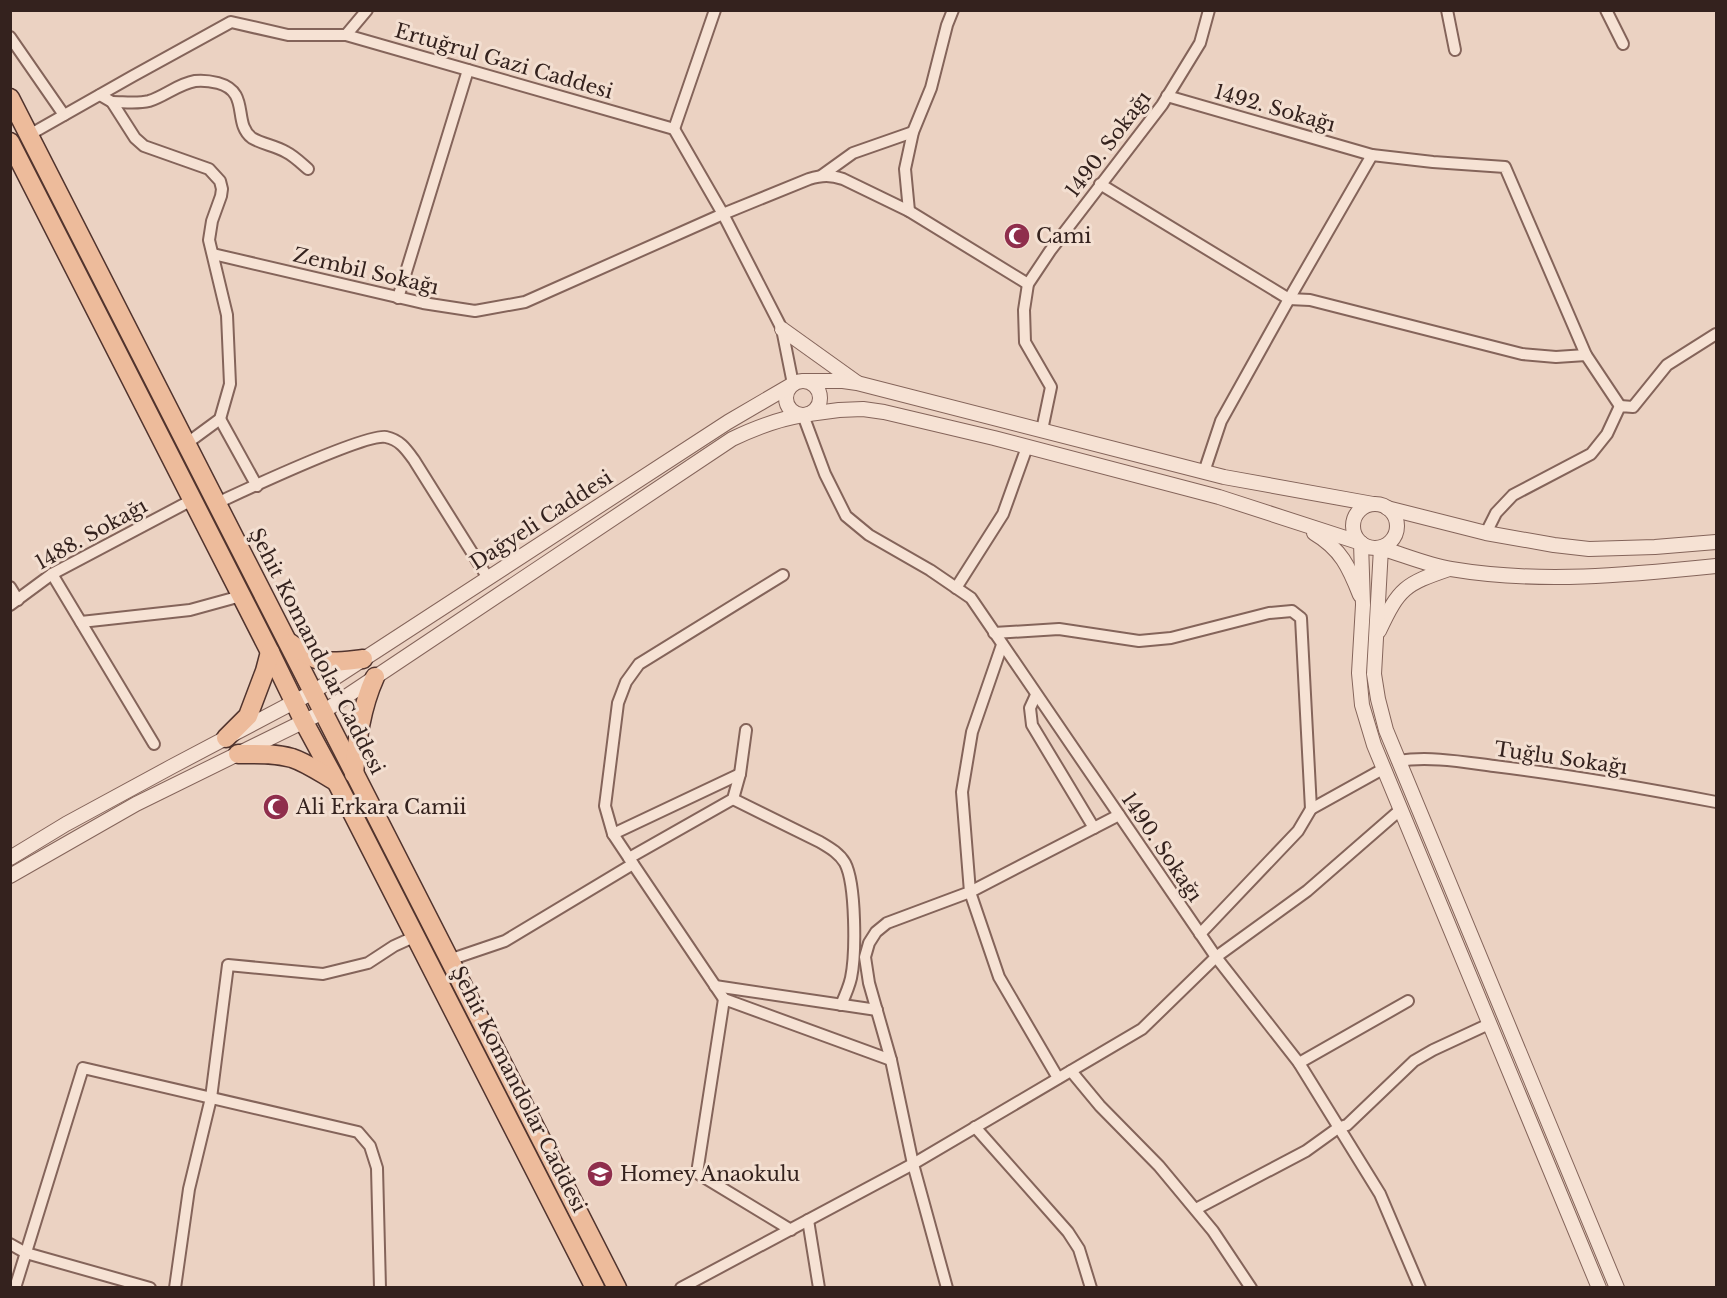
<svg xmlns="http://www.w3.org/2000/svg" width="1727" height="1298" viewBox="0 0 1727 1298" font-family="'Libre Baskerville',serif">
<rect width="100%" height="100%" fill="#ebd2c2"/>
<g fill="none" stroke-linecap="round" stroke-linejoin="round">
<defs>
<g id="minor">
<polyline points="1447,10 1455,50"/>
<polyline points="1606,10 1623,44"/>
<polyline points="346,35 367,10"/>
<polyline points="10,37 64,115"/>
<polyline points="100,95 112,102 135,138 144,146 209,169 220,181 222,189 221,196 212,221 209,240 227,315 230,384 220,419 186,444"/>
<polyline points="1167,96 1372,155 1433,162 1505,167 1586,355 1620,406"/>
<path d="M112,102C124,102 138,104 149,101C165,96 178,84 195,81C203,80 210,81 218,83C251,92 232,123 252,138C262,144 276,146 286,152C294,156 301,163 308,169"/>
<polyline points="674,129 723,214 782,329 793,384"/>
<polyline points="674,129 715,10"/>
<polyline points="29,135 133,76 231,22 288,35 346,35 674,129"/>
<polyline points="821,176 853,153 913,132"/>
<polyline points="1100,184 1289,299 1221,421 1204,472"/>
<polyline points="909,211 905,169 913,132 931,88 947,25 953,10"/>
<path d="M213,254L423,303L475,311L525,302L723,214L809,179C822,175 831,175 843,179L909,211L1028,284"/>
<polyline points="398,298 468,70"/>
<polyline points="1289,299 1310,300 1522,354 1556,357 1586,355"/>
<polyline points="1289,299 1372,155"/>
<polyline points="803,415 825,474 846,516 869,535 930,570 971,598 1216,957 1299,1063 1380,1194 1420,1288"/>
<polyline points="220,419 257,486"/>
<polyline points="1042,430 1051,387 1025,342 1024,310 1028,284 1050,251 1162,105 1200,43 1209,10"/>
<path d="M217,503C243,491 366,433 386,437C400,440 406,449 414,460L488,578"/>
<polyline points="1486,533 1496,513 1513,495 1591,454 1607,434 1620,406 1633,407 1667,365 1716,334"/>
<polyline points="52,574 154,744"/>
<polyline points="10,587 18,600"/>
<polyline points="956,588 1003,514 1027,447"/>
<polyline points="10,605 52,574 192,500"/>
<polyline points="81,622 190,610 241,596"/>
<polyline points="994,633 1059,629 1139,641 1171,638 1269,613 1292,611 1301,618 1311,809"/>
<polyline points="1036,695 1030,708 1032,725 1094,828"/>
<path d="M1398,761C1430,756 1463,762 1494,766C1569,775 1643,788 1716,802"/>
<path d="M733,799L820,842C830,848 839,853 845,863C856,884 856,954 851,978C849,987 845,996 841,1005"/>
<polyline points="613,834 740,774"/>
<polyline points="629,858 613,834 605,806 618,703 626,682 639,664 783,575"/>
<polyline points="1200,934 1298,831 1311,809 1383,769"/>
<polyline points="449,960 505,941 633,864"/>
<polyline points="715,986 877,1010"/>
<polyline points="724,999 629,858 733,799 740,774 746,730"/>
<polyline points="1299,1063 1408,1001"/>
<polyline points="1071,1071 1100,1106 1159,1166 1213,1231 1251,1288"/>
<polyline points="1058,1078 999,977 970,892 1119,815"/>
<polyline points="975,1127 1068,1232 1079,1249 1091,1288"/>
<polyline points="1196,1209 1306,1151 1338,1128 1347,1125 1414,1061 1433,1050 1489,1024"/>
<polyline points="808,1220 819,1288"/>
<polyline points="791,1230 697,1173 724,999 891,1060"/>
<polyline points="10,1244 26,1253 150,1288"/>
<polyline points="15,1288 83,1068 358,1132 370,1146 377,1168 380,1288"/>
<polyline points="175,1288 189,1189 211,1098 228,965 323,974 368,963 394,946 416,936"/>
<polyline points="681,1288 913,1164 1142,1029 1216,957 1307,891 1400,810"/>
<polyline points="947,1288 913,1164 891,1060 869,983 865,957 869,943 876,932 887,923 970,892 962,792 972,732 1002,645"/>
</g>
<g id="tertiary">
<polyline points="782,329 856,382"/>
<polyline points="804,381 843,381 857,383 1224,477 1373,504"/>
<circle cx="803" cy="398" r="17"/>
<polyline points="809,414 839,410 863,409 884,412 994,438 1219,497 1361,543 1363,605 1359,673 1362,705 1374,745 1599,1288"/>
<circle cx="1375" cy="526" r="22"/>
<polyline points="1387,508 1486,533 1554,545 1589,549 1655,547 1716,542"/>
<path d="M1314,533C1341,549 1349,567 1360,595"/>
<path d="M1379,631C1399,588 1405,584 1449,569"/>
<polyline points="10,858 66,824 171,767 313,692 728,422 793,384"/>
<path d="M10,876L136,804L323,712L732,439C755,428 778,419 803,415"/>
<path d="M1617,1288L1386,730L1378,699L1374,674L1381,548C1404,555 1428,565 1451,569C1540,584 1628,575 1716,566"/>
</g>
<g id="primary">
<polyline points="10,98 617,1288"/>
<polyline points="10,142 270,652 304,722 337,783 595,1288"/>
<path d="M290,643C320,666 327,663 363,659"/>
<polyline points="226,738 248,716 265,671 270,652"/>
<path d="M238,754C256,754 274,753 292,758C307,763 321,773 335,781"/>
<path d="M354,774C357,740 361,708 375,677"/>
</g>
</defs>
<use href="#minor" stroke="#84645a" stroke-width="14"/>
<use href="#tertiary" stroke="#84645a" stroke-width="16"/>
<use href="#primary" stroke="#51342e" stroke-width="21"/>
<use href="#minor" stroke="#f6e2d4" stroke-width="10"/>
<use href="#tertiary" stroke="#f6e2d4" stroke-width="14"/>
<use href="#primary" stroke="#edbb9b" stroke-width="18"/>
</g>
<defs>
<symbol id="mosque-disc" viewBox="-11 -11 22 22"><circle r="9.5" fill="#8f2e4c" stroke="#f3dfd1"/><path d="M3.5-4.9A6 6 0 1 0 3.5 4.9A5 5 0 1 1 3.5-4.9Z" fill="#fff"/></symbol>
<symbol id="school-disc" viewBox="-11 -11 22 22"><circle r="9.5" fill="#8f2e4c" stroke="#f3dfd1"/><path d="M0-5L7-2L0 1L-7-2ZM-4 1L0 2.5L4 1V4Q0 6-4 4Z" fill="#fff"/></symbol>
</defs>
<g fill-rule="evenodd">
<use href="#mosque-disc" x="1002" y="221" width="30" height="30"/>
<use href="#mosque-disc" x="261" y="792" width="30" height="30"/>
<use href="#school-disc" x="585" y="1159" width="30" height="30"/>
</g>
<g text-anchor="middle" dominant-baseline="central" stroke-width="6" stroke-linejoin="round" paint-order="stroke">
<g font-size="20" fill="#34221e" stroke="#f3dfd1">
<text transform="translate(504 61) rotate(16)">Ertuğrul Gazi Caddesi</text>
<text transform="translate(1275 108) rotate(16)">1492. Sokağı</text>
<text transform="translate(1108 144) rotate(-53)">1490. Sokağı</text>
<text transform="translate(366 271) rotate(13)">Zembil Sokağı</text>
<text transform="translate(541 520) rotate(-33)">Dağyeli Caddesi</text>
<text transform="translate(91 534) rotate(-29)">1488. Sokağı</text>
<text transform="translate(317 651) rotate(63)">Şehit Komandolar Caddesi</text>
<text transform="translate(1561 758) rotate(8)">Tuğlu Sokağı</text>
<text transform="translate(1162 847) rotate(56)">1490. Sokağı</text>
<text transform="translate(519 1089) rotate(63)">Şehit Komandolar Caddesi</text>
</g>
<g font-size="20" fill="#34221e" stroke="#f3dfd1" text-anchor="start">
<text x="1036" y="236">Cami</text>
<text x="296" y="807">Ali Erkara Camii</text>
<text x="620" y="1174">Homey Anaokulu</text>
</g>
</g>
<rect width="1727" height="1298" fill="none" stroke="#34221e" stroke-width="24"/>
</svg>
